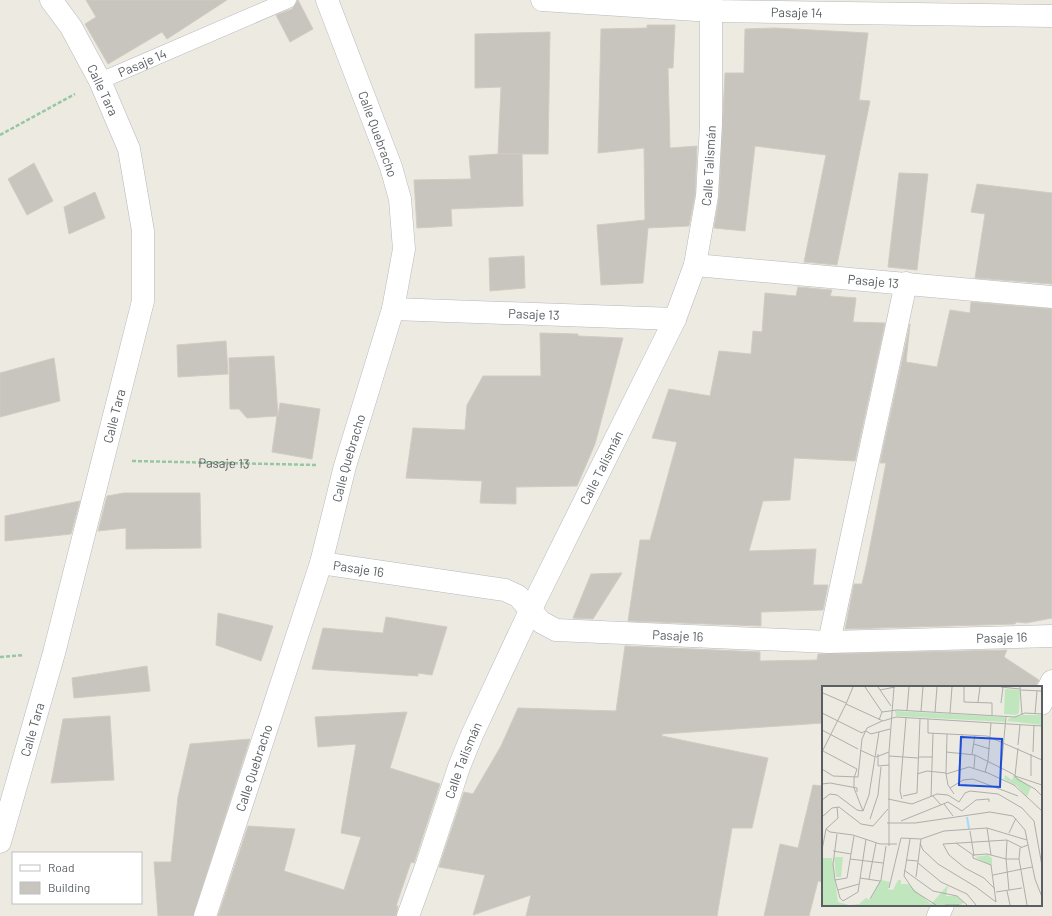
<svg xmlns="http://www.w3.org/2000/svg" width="1052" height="916" viewBox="0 0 1052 916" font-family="Barlow,sans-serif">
<rect width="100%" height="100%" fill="#edeae2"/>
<g fill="#c8c5bf" stroke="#d2ccc0">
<polygon points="86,0 227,0 167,39 162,32 108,64 85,24 96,17"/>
<polygon points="298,0 313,29 290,42 276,15 292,9"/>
<polygon points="647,25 675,25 673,68 668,68 670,148 697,146 695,195 689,226 648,228 643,283 601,285 597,225 645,220 644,148 598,153 601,29 647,28"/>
<polygon points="775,28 868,33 859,100 870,101 837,265 804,262 826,155 755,146 745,231 714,228 719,197 725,73 744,73 745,29"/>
<polygon points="550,32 548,154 498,154 501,87 475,88 475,34"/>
<polygon points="498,154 522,154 523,206 451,209 452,226 417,228 414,180 471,179 469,156"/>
<polygon points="34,163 53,201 27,215 8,179"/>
<polygon points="899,173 928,174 917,270 888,267"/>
<polygon points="977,184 1052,193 1052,284 975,278 985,214 971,212"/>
<polygon points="95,192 105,218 69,234 64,207"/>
<polygon points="524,256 525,288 490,291 489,258"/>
<polygon points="798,287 832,290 830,296 856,298 853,322 885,323 855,461 794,458 790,500 763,501 749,551 816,549 813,585 828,585 823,610 761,612 761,626 628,621 640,540 650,540 677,442 652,438 669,389 710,396 719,351 751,354 753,331 762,332 765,293 796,296"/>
<polygon points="971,302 1052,309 1052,618 1026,623 1016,622 1015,624 845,629 854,584 862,584 867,562 886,463 880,463 910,324 906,362 937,367 950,310 970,313"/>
<polygon points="540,333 578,334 578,336 623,338 595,444 577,486 516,487 516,504 480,503 482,481 406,478 413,428 465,430 467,405 483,376 541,376"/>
<polygon points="226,341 228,374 178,377 177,345"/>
<polygon points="274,356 278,416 280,403 320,409 312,459 272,452 277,416 247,418 239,409 230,409 229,358"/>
<polygon points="54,358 60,401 0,417 0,373"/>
<polygon points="124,493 200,493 201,548 126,549 126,528 98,531 107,496"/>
<polygon points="80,501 71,534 5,541 5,516"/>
<polygon points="622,573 593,619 573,618 591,574"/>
<polygon points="218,613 273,626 261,661 216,645"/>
<polygon points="386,617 447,627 432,675 418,673 418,676 312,669 323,628 383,633"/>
<polygon points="625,646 760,652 760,661 817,660 818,654 1007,650 1004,657 1039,680 1035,687 823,687 823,723 662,734 662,736 768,758 752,828 732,828 717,916 526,916 531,895 473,915 485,875 439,867 464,792 473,794 501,746 518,708 616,711"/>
<polygon points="147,666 150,691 74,698 72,678"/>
<polygon points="407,712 390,768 440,784 415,860 414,863 411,862 396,906 398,906 396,916 218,916 248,826 295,829 284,871 344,890 361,837 341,833 356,744 318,747 315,717"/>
<polygon points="110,716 114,780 51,783 63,719"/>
<polygon points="250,739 193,916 158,916 154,862 171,862 178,797 190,744"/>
<polygon points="813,785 823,786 823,882 818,881 809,916 764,916 780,844 798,848"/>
</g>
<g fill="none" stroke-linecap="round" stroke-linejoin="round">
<defs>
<g id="service">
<path id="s2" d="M100,81L288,0"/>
</g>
<g id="minor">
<path id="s3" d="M542,0L712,11L1052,16"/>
<path id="s4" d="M695,265L1052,297"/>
<path id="s5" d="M393,309L675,319"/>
<path id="s6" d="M321,563L505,590L518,596L541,622L556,630L829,642L1052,636"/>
<polyline points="829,642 906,283"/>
<path id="s7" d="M0,842L54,653L143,301V231L129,149L100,81L71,27L51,0"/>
<path id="s8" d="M205,916L321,563L345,466L393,309L404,249L400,199L391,167L327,0"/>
<path id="s9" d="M408,916L427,864L459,767L472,735L530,611L675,319L695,265L707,196L711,124V0"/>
</g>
<g id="tertiary">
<polyline points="1041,704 1052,681"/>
<polyline points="938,916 943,905"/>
</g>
</defs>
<use href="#service" stroke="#b5b8bd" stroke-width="17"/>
<use href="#minor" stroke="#b5b8bd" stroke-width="23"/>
<use href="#tertiary" stroke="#b5b8bd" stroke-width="23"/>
<g stroke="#97c7a2" stroke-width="2.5" stroke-dasharray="4 2" stroke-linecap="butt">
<polyline points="0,135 75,94"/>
<path id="s1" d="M132,461L317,465"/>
<polyline points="0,657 24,655"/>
</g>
<use href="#service" stroke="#fff" stroke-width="16"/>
<use href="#minor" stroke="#fff" stroke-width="22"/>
<use href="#tertiary" stroke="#fff" stroke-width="22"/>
</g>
<g text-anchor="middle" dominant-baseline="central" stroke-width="3.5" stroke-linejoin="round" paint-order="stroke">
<g font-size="13" fill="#5a5f63" stroke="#fff">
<text stroke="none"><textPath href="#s3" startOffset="255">Pasaje 14</textPath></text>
<text stroke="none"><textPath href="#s2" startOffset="46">Pasaje 14</textPath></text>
<text transform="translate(103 90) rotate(65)">Calle Tara</text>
<text transform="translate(378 134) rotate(70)">Calle Quebracho</text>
<text stroke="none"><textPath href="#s9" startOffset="813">Calle Talismán</textPath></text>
<text stroke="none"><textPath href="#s4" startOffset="179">Pasaje 13</textPath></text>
<text stroke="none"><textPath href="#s5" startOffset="141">Pasaje 13</textPath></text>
<text stroke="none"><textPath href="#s7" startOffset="441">Calle Tara</textPath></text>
<text stroke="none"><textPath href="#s8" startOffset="480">Calle Quebracho</textPath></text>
<text stroke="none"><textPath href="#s1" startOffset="92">Pasaje 13</textPath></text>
<text stroke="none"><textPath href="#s9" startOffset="489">Calle Talismán</textPath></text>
<text stroke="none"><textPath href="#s6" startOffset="38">Pasaje 16</textPath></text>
<text stroke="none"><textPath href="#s6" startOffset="374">Pasaje 16</textPath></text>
<text stroke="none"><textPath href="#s6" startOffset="698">Pasaje 16</textPath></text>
<text stroke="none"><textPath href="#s7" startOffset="117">Calle Tara</textPath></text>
<text stroke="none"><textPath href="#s9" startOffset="165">Calle Talismán</textPath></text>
<text stroke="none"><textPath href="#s8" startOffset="156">Calle Quebracho</textPath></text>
</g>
</g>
<g transform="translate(822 686)">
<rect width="220" height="220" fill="#edeae2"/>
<path d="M183,3L198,4L197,27L194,29L182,28ZM73,25L182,31L183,32V36L74,30ZM202,29H220V39L185,35L187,32ZM183,89L190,94L192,89L209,101L205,111L195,100L182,93ZM166,169L170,172V180L153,171ZM12,171H21L19,191H14ZM0,172H10L16,216L27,219H0ZM59,194L68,196L66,203L71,204L76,194H79V198H86L109,218L126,199L124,210H134L142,216L139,219H28L37,218L44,212L48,214Z" fill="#c0e6be"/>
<path fill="none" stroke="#a0dbff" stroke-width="2" d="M145,131L147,143"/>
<path fill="none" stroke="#aeaeab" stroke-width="1" d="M43,1L60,26M56,1L69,20M142,1V16L170,17V30M179,1L198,3M198,1L200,29M58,4L73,1M199,4L220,5M1,7L24,17M156,16L158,1M179,17L181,1M24,18L31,1M85,24L87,1M99,25L101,1M113,26L115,1M0,27L40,47L43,45M128,27L130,1M213,28L215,5M106,33V47L165,50L220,74M57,34L60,26L75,24L193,31L203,27L220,28M0,44L36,63M44,45L49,48L68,43M125,48L124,88L126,99L132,108M152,58L168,63M196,59L198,39M38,64L53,71M1,65L35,83L32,92V102L41,125M0,66L24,18L61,35L74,31L220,40M124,66L153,69L191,88L195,93L213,103L220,110M211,66L212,39M56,68V80L67,79M150,68L153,49M67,70L96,72M54,71L67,66M96,71H110M152,82L153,69M0,83L11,90L36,91L40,53L45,42L60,35M179,83L184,31M137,84L140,48M163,86L166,75L169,37M95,88L105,85L124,87M124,88L147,81L166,87L192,99L220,125M193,90L196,62M193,90L220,99M209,90V68M0,98L8,97L35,102V106M128,102L141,94L151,93L196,110M81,110L95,107L98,33M111,110L119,119M109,111L111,47M66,113L90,118L115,108L126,109L137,116L143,107L148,105L176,108L200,122L212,135L220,180M80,113L78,105L84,32M0,114L8,108L15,109L35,124L41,125M122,118L131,130M41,125L47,109L57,46M0,131L10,122L17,121L39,138L51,140L66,123M48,133L56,109L59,81M79,135L126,116L140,125L154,114L167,113V116M65,137H93L168,126L191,130L203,144L213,193L220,211M165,142L169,169M4,143L8,146L31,149L58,158H75M148,145L152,170M187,147L194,132M15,148L11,178L13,194L18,212L21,215L36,206L44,153M88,153L82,190L92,205L114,219M185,154L184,173L187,204M98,157L101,164L116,178L154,201L174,216L169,179L151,172V169L134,157M67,160V66L72,1M0,164L4,143L16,132L15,121M11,165L29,168M151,169L165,168L184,173H197M28,173L61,177M84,174L96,175M96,177L119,196L145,208L154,219M82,184L111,205L135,210L145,219M171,189L210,181M94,191L99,153M38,192L58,195M47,193L54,157M13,194L25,192L32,150M67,202L79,152L99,153L122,145L165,142L205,154M173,203L162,192L143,182L127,169L121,158L185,154L199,161M16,204L37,198M185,205L188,219M174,206L200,202M48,213L59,194L64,160M123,219H137M205,219L197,173L198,162L206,159"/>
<path fill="#1d4ed8" fill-opacity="0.15" stroke="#1d4ed8" stroke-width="2" d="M139,51L180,53L178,101L137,99Z"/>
<rect width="220" height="220" fill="none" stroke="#5a5f63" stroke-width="2"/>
</g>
<rect x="12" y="852" width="130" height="52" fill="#ffffff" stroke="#bdbfc1"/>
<rect x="20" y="865" width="20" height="6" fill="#ffffff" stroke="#bdbfc1"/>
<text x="48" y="872" font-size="12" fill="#5a5f63">Road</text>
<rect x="20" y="882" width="20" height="12" fill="#c8c5bf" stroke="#bdbfc1"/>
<text x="48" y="892" font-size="12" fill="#5a5f63">Building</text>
</svg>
